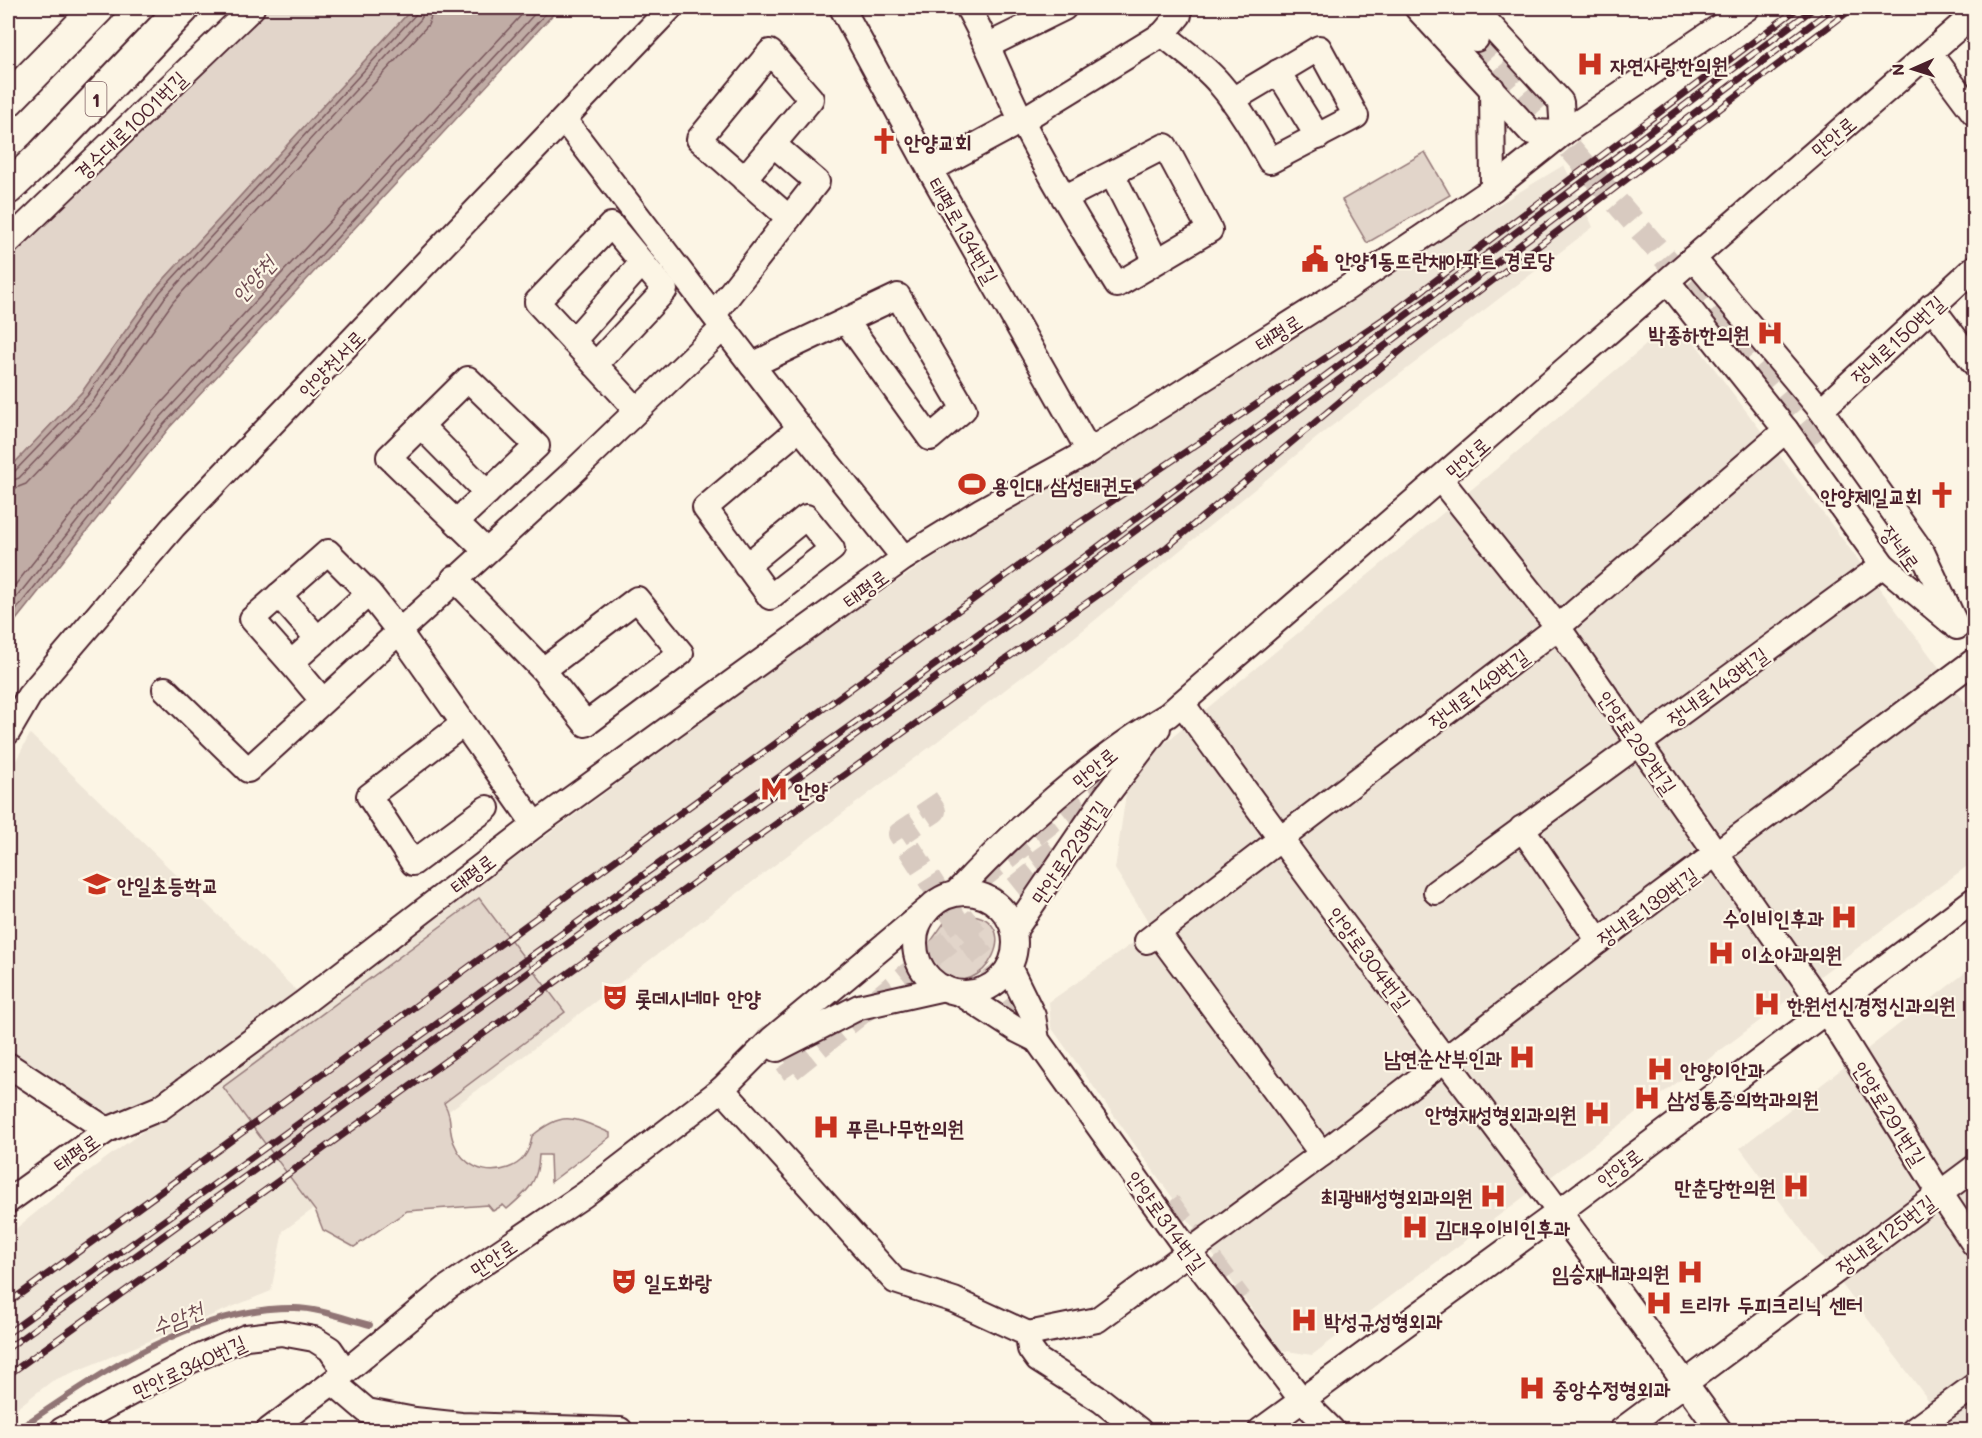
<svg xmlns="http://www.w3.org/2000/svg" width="1982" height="1438" viewBox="0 0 1982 1438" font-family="Mali,'Poor Story',sans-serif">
<rect width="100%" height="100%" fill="#fcf5e5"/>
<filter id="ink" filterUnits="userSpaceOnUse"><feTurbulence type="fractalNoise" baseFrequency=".0167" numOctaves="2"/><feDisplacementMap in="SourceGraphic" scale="12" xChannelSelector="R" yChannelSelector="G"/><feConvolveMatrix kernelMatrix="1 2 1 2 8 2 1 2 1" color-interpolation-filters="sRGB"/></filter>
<g filter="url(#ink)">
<g fill="#eee5d7">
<polygon points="1564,165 1593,227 1324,432 1077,635 508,1068 283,1231 271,1291 52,1381 8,1415 8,1235 71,1184 856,609 1132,425"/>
<polygon points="1686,331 1974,714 1974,861 1312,1355 1281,1350 1051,1027 1049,1002 1153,929 1115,869 1129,773 1658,335"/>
<polygon points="30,734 299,993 146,1107 114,1123 8,1051 8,776"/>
<polygon points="1974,966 1974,1430 1889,1430 1929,1401 1740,1148"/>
</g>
<g fill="#e2d5ca" stroke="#967a7a" stroke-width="1.5">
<polygon points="260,8 413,8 156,288 82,392 8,470 8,255"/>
<polygon points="1425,152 1450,195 1367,243 1342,200"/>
<path d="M479,898L565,1012L444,1103C454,1121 447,1127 454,1143C463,1166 485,1176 508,1168C523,1163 530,1151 532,1136C564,1109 575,1118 610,1133V1137L551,1182L550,1155H539C538,1183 528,1191 507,1209L503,1205L493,1211L488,1205L407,1211L354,1247L323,1230L316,1212L223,1087Z"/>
<path d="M962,914C1031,914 983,1006 939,973C929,965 927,956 929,944L946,920Z"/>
</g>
<polygon fill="#c0aca5" stroke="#917474" stroke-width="1.5" points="413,8 559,8 169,428 8,630 8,470 82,392 156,288"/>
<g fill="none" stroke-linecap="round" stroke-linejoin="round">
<g stroke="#79575c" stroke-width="1.5">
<polyline points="8,474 14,472 87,396 160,292 416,14 417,8"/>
<polyline points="8,482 19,478 93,401 166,296 421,19 425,8"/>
<polyline points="8,491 26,484 98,408 173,302 428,25 434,8"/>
<polyline points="8,594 152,413 528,8"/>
<polyline points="8,608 159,419 540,8"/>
<polyline points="8,620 164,424 551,8"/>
</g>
<path stroke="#917474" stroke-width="6" d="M17,1430C95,1377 195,1306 294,1308C318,1308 346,1319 370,1325"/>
<g stroke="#d8cac0" stroke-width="24" stroke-dasharray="24 12" stroke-linecap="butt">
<polyline points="1476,39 1828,447"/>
<polyline points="926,799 934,811 900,834 963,931 1024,1012"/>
<polyline points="978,880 1112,773"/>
<polyline points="773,1034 769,1037 794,1073"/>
<polyline points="791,1069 1048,862 1032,840"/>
<polyline points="1168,1203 1240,1300"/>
</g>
<defs>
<g id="minor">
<polyline points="842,8 930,170 1089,451"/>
<path d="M968,8C989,45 1003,85 1023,123C1051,178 1084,232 1117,285L1210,230L1165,146L1064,198"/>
<polyline points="1417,8 1531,132 1563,133"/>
<polyline points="1447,8 1476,39"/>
<polyline points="1474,8 1561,102 1563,133"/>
<path d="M1163,34C1181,50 1204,65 1219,83C1240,107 1255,134 1270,161L1356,116L1319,48L1232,100"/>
<polyline points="989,45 1064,8"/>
<polyline points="1930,54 1974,113"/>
<polyline points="1278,72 1318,137"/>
<polyline points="1492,88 1493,189"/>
<polyline points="565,121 800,428 904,558"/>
<polyline points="773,144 817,182 789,218"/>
<polyline points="930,170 1021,121 1163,34 1179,15 1179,8"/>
<polyline points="1112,174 1156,261"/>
<polyline points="8,242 252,8"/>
<polyline points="1693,258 1821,410 1922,552 1957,627"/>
<polyline points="1668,282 1786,430 1883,565 1951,622"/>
<polyline points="1931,306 1974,363"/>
<polyline points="714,314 789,218 699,139 770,52 811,99 744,179"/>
<polyline points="573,341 642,263"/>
<polyline points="595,365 665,290 611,225 537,302 637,410"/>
<polyline points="752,365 898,296 964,409 930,438 846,321"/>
<polyline points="1821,410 1974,268"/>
<polyline points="421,426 487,493"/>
<polyline points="1441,480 1558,627 1639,743 1826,1011 1940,1193 1974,1244"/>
<polyline points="456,522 537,446 468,379 389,457 485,550"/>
<polyline points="746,566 806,517 832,549 770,597 705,508 800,428"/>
<polyline points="454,578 543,670 586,724 681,653 637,599 543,670"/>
<polyline points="369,593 291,663 252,619 328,552 369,593 398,630 535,825"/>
<polyline points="279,595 318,639"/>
<polyline points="291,663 322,700"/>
<polyline points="165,689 248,770 568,477 723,328"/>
<path d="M1182,703C1357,949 1544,1185 1719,1430"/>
<polyline points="463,724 369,796 413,863 487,808"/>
<polyline points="8,732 29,696 174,526 670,8"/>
<polyline points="1522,828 1599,941"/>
<polyline points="1436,892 1883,565"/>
<path d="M956,893C1013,831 1095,758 1168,715L1974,14"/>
<circle cx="965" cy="943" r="50"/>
<polyline points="1014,931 1106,796 1158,728"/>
<polyline points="1158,933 1322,1154"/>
<polyline points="1147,941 1558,627 1786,430"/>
<polyline points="1009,967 1033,1016 1037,1040 1188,1251 1301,1399 1332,1430"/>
<polyline points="960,993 1017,1030 1037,1040"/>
<polyline points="777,1049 859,1007 944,988"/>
<polyline points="8,1065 107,1130"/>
<polyline points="722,1089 895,1281 954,1300 1028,1334 1030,1349 1038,1360 1102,1401 1139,1430"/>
<polyline points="8,1201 107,1130 160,1108 302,1004 535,825 904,558 982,510 1089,451 1347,288 1493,189 1563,133 1747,8"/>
<polyline points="1028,1334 1097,1320 1322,1154 1599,941 1974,661"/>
<polyline points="333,1382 367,1411 415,1420 461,1425 620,1430"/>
<polyline points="62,1430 190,1361 246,1337 281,1333 314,1339 330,1349 345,1371"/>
<polyline points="269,1430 333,1382 448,1287 584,1195 722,1089 772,1039 927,910"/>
<polyline points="1261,1430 1559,1212 1974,900"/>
<polyline points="1622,1430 1974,1168"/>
<polyline points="1914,1430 1974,1386"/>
</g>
<g id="major">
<polyline points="8,100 98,8"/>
<polyline points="8,188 43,155 183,8"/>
</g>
</defs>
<use href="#minor" stroke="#4a1f2b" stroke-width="28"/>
<use href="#major" stroke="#4a1f2b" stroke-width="36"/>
<use href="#minor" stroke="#fcf5e5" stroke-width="24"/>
<use href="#major" stroke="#fcf5e5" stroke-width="32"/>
<defs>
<g id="rail">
<polyline points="8,1303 1063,534 1391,314 1798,8"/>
<polyline points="8,1333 1083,558 1814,8"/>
<polyline points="8,1348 981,645 1471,282 1833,8"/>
<polyline points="8,1375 996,666 1167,547 1406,346 1853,8"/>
</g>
</defs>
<use href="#rail" stroke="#4a1f2b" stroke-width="7"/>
<use href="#rail" stroke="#fcf5e5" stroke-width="4.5" stroke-dasharray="14" stroke-linecap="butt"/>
</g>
</g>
<defs>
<symbol id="hospital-bare" viewBox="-9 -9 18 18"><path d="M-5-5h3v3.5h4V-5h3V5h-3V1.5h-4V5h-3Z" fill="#c8321e" stroke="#fcf5e5" stroke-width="2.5" paint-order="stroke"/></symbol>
<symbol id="church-bare" viewBox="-9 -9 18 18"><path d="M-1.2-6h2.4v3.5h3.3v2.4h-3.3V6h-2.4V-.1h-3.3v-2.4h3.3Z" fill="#c8321e" stroke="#fcf5e5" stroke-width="2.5" paint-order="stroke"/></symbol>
<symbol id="civic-bare" viewBox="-9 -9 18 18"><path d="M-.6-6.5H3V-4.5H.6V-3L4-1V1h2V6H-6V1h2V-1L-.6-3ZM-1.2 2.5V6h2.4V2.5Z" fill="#c8321e" stroke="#fcf5e5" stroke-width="2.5" paint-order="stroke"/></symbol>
<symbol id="stadium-bare" viewBox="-9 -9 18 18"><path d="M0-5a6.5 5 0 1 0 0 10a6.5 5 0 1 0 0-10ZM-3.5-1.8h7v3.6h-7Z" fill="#c8321e" stroke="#fcf5e5" stroke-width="2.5" paint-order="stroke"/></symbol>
<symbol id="metro-bare" viewBox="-9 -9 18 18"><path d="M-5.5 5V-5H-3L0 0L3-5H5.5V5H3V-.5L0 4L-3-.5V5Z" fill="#c8321e" stroke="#fcf5e5" stroke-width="2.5" paint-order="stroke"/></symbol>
<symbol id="school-bare" viewBox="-9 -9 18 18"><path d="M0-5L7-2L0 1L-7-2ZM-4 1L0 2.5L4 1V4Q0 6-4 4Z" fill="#c8321e" stroke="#fcf5e5" stroke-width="2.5" paint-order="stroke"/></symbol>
<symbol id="theatre-bare" viewBox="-9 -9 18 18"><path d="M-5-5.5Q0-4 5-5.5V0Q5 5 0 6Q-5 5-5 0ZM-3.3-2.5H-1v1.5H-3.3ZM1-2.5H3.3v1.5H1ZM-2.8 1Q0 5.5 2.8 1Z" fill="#c8321e" stroke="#fcf5e5" stroke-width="2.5" paint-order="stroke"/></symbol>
</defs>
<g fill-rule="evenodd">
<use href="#hospital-bare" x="1571" y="45" width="38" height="38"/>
<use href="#church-bare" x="865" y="122" width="38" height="38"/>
<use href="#civic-bare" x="1296" y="240" width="38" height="38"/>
<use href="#hospital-bare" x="1751" y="314" width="38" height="38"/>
<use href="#stadium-bare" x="953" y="465" width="38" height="38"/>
<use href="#church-bare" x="1923" y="476" width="38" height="38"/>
<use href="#metro-bare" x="755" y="770" width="38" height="38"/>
<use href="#school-bare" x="78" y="865" width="38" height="38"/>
<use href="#hospital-bare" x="1825" y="898" width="38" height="38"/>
<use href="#hospital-bare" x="1702" y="934" width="38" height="38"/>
<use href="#theatre-bare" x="596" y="978" width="38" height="38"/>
<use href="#hospital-bare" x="1748" y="985" width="38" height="38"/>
<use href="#hospital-bare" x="1503" y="1038" width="38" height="38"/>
<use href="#hospital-bare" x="1641" y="1050" width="38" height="38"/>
<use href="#hospital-bare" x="1628" y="1079" width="38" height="38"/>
<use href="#hospital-bare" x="1578" y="1094" width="38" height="38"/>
<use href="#hospital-bare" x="807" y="1108" width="38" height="38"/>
<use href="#hospital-bare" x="1777" y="1167" width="38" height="38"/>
<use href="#hospital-bare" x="1474" y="1177" width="38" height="38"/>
<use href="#hospital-bare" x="1396" y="1208" width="38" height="38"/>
<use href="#hospital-bare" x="1671" y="1253" width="38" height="38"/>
<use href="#theatre-bare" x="605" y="1262" width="38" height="38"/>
<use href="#hospital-bare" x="1640" y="1284" width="38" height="38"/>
<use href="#hospital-bare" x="1285" y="1301" width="38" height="38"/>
<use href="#hospital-bare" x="1513" y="1369" width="38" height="38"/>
</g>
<g text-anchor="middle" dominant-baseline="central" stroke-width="4.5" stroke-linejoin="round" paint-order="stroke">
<rect fill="#fcf5e5" stroke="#7f5f63" stroke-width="1.5" x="85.5" y="82" width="21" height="34" rx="4.5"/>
<g font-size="20" font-weight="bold" fill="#4a1f2b">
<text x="96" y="99">1</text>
</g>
<g font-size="21" font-weight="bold" fill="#4a1f2b" stroke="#fcf5e5" text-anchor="start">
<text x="1610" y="64">자연사랑한의원</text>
<text x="904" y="141">안양교회</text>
<text x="1335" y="259">안양1동뜨란채아파트 경로당</text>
<text x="1750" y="333" text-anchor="end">박종하한의원</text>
<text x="992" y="484">용인대 삼성태권도</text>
<text x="1922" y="495" text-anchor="end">안양제일교회</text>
<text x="794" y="789">안양</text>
<text x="117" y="884">안일초등학교</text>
<text x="1824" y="917" text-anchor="end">수이비인후과</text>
<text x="1741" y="953">이소아과의원</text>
<text x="635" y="997">롯데시네마 안양</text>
<text x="1787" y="1004">한원선신경정신과의원</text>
<text x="1502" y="1057" text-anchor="end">남연순산부인과</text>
<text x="1680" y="1069">안양이안과</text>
<text x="1667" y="1098">삼성통증의학과의원</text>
<text x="1577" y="1113" text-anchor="end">안형재성형외과의원</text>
<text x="846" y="1127">푸른나무한의원</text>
<text x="1776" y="1186" text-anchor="end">만춘당한의원</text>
<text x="1473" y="1196" text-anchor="end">최광배성형외과의원</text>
<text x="1435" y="1227">김대우이비인후과</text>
<text x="1670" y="1272" text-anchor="end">임승재내과의원</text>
<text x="644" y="1281">일도화랑</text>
<text x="1679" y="1303">트리카 두피크리닉 센터</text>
<text x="1324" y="1320">박성규성형외과</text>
<text x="1552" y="1388">중앙수정형외과</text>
</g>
<g font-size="21" fill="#4a1f2b" stroke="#fcf5e5">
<text transform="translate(130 125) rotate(-44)">경수대로1001번길</text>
<text transform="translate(1833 136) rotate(-40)">만안로</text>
<text transform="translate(964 230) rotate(60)">태평로134번길</text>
<text transform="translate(1278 332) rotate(-32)">태평로</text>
<text transform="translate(1897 339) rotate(-43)">장내로150번길</text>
<text transform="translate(331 363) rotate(-46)">안양천서로</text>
<text transform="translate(1467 457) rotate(-41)">만안로</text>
<text transform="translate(1901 548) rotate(54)">장내로</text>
<text transform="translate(865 588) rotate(-36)">태평로</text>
<text transform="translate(1717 686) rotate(-36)">장내로143번길</text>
<text transform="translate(1478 688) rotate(-37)">장내로149번길</text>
<text transform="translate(1638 742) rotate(55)">안양로292번길</text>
<text transform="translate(1094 767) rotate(-40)">만안로</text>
<text transform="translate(1069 852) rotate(-56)">만안로223번길</text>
<text transform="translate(472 873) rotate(-38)">태평로</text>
<text transform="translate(1647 906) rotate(-36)">장내로139번길</text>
<text transform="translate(1370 958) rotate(53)">안양로304번길</text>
<text transform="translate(1890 1113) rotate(58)">안양로291번길</text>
<text transform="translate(76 1152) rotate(-35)">태평로</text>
<text transform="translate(1619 1167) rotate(-37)">안양로</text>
<text transform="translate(1167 1221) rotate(54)">안양로314번길</text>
<text transform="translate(1885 1234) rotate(-37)">장내로125번길</text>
<text transform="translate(493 1257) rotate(-34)">만안로</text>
<text transform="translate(189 1366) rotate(-25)">만안로340번길</text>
</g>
<g font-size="22" font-style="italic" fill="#6d4950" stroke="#fcf5e5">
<text transform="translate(253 279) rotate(-48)">안양천</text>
<text transform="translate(177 1318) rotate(-22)">수암천</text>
</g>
</g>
<rect width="1982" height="1438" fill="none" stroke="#fcf5e5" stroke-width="30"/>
<rect x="15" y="15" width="1952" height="1408" fill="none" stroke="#4a1f2b" stroke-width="2" filter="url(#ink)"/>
<g transform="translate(1913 69) rotate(267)" stroke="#fcf5e5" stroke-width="4.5" paint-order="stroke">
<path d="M0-4.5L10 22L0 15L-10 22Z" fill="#4a1f2b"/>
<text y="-9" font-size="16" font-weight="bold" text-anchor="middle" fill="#4a1f2b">N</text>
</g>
</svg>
